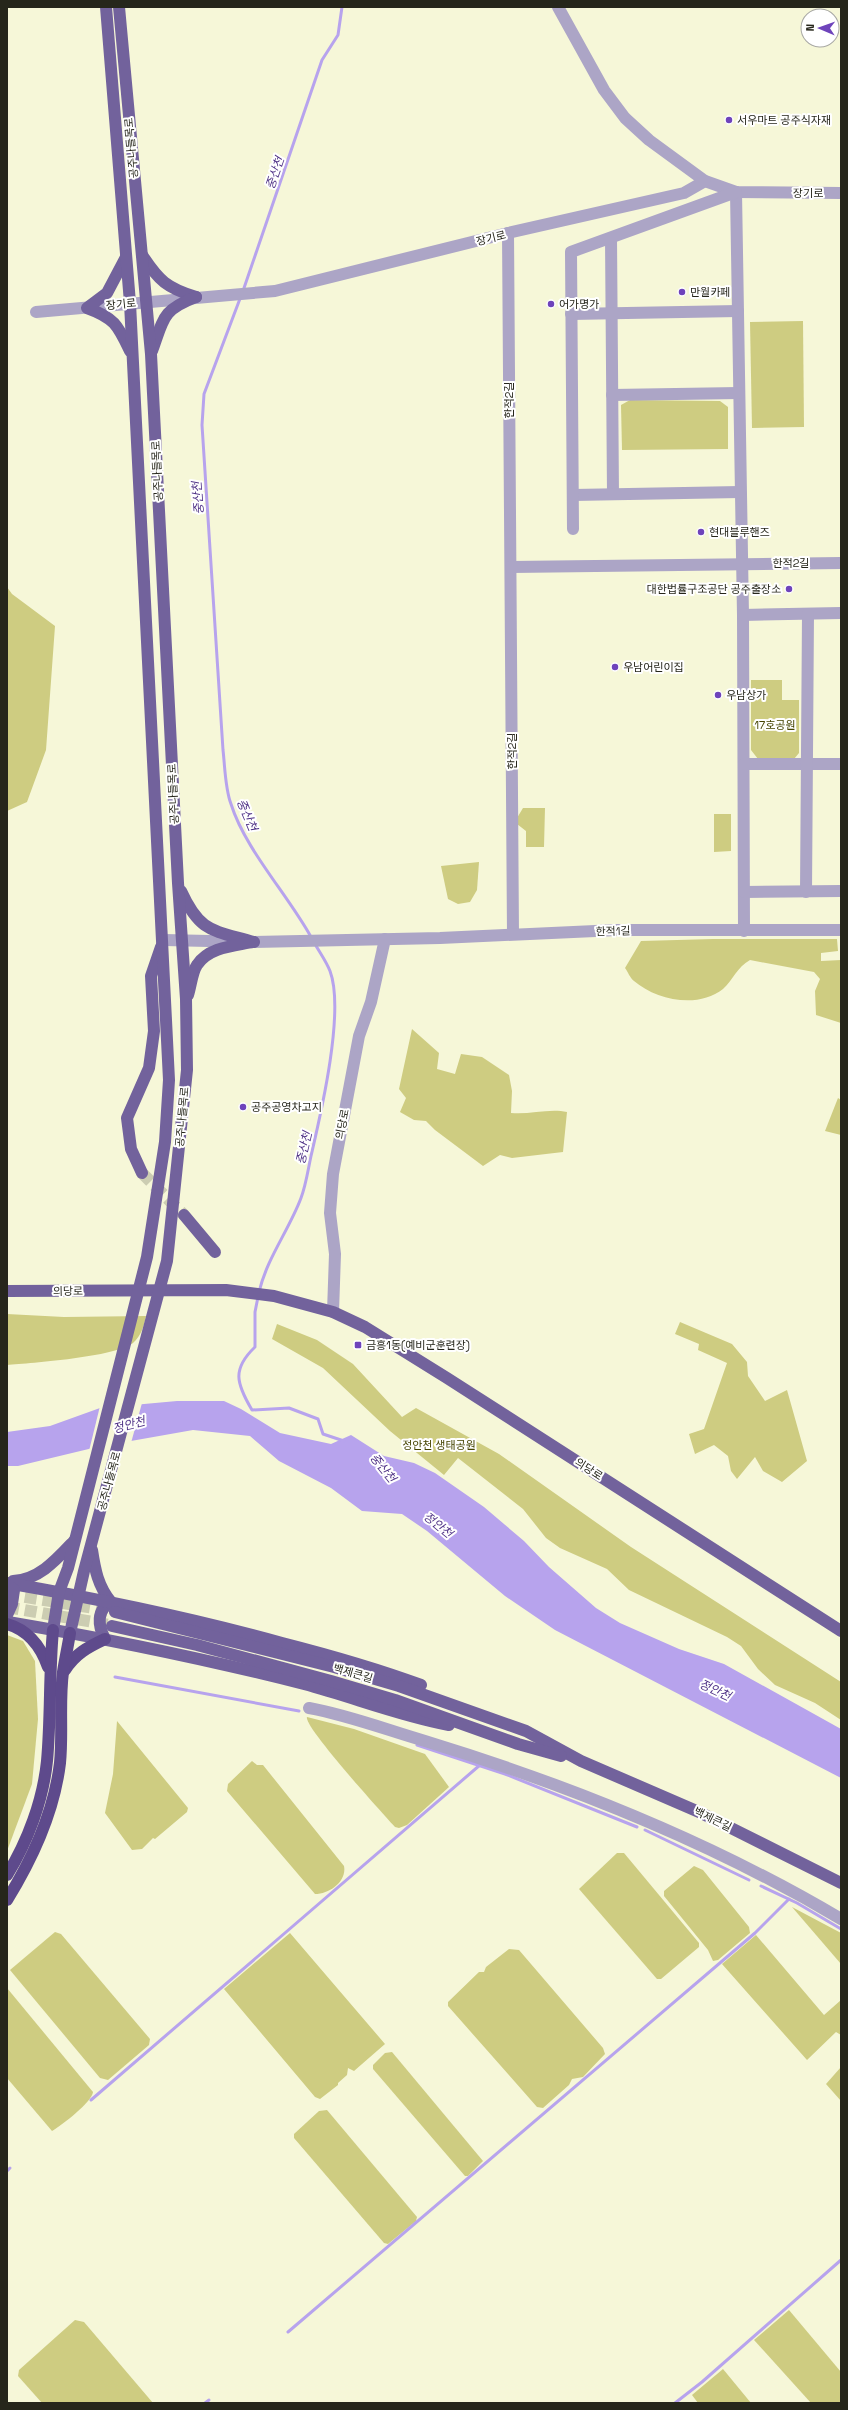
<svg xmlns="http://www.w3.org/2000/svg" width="848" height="2410" viewBox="0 0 848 2410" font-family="'Space Grotesk','Noto Sans KR',sans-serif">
<rect width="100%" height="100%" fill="#f6f7d8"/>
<g fill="#cecc81">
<polygon points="803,321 804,427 752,428 750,322"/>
<polygon points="630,400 720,401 728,407 728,449 622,450 621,405"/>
<polygon points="7,587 12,594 55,626 46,750 27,802 7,811"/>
<polygon points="751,680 782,680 782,700 799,700 799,753 794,759 758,759 751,750"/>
<polygon points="523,808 545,808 544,847 526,847 526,831 517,824 517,818"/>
<polygon points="714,814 731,814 731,851 714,852"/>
<polygon points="479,862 477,890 470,902 458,904 448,899 441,866"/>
<path d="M713,939H837L838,951L821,953V961L841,960V1023L816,1015L815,991L820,979L814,972L750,960C737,967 733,980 723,989C698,1009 656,1000 634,981C630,978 628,972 625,968L641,941Z"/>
<path d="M412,1029L439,1053L437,1069L455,1074L461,1054L482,1057L509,1075L512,1091L511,1113C529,1115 549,1108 567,1112L563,1152L512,1158L500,1155L483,1166L435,1130L426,1121L414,1120L400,1112L406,1098L399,1089Z"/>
<polygon points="838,1098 841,1100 841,1135 825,1131"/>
<path d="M7,1314L64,1317L146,1316C144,1326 141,1336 133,1343C115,1357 32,1363 7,1365Z"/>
<polygon points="680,1322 732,1344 747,1362 748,1376 765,1401 787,1390 807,1461 782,1482 763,1471 755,1457 737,1479 731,1471 728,1456 714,1445 695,1454 689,1434 704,1429 727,1363 698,1350 699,1344 675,1334"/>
<polygon points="277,1324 317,1340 353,1364 402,1417 416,1408 499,1454 631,1547 841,1682 841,1720 815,1703 775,1685 758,1669 741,1646 727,1637 629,1590 607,1569 560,1548 546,1538 523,1509 458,1458 444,1475 390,1431 323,1368 272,1339"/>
<polygon points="7,1635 23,1641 35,1661 38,1719 32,1784 7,1851"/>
<path d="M307,1717L354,1729L425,1754L449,1787L407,1825L399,1828L395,1827C384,1815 303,1726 307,1717Z"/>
<polygon points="117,1721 188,1808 187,1812 155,1839 153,1838 142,1849 132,1850 105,1813 113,1774"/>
<path d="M252,1761L257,1765H263L344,1866C347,1881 330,1894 315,1894L227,1791L228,1784Z"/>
<polygon points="617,1853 624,1853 699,1943 699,1947 661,1979 657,1979 579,1889"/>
<polygon points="694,1866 703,1870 749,1927 750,1933 718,1960 713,1961 708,1950 664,1896 664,1891"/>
<polygon points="792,1907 841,1933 841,1964"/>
<polygon points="55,1932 61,1934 150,2039 149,2045 108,2080 100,2078 10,1970"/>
<polygon points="290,1933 385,2044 354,2071 348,2068 347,2075 338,2083 338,2085 320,2099 315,2097 224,1989"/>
<polygon points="756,1935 824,2015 841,2000 841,2035 836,2032 807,2060 722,1964"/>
<polygon points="509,1949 519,1950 603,2048 605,2054 583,2077 572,2079 569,2085 543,2108 537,2107 448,2006 448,2002 479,1972 484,1972 486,1967"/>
<path d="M7,1988L93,2092C92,2102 62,2125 52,2131L7,2078Z"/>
<polygon points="392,2052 483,2161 468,2176 465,2176 373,2069 373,2065 385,2053"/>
<polygon points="841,2067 841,2101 826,2084"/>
<polygon points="327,2110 417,2217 416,2221 388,2244 384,2243 294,2138 294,2134 319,2111"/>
<polygon points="789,2310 841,2372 841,2403 811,2403 754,2340"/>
<polygon points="75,2320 84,2322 153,2403 42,2403 18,2376 19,2370"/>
<polygon points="723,2369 751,2403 698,2403 692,2395"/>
</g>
<polygon fill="#b7a3ed" points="177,1401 224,1401 241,1409 280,1433 331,1444 351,1435 384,1456 414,1463 435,1473 484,1507 524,1541 549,1567 596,1608 620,1623 679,1649 724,1664 841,1729 841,1778 555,1630 505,1596 427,1531 402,1514 362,1511 331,1488 279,1461 250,1436 193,1430 97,1447 18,1466 7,1466 7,1432 50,1426 100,1408"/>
<polygon fill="#f6f7d8" points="142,1403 131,1443 89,1451 100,1406"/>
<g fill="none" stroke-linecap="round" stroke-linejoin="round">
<g stroke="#b7a3ed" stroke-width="3">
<polyline points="243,291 322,60 338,35 342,7"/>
<path d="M241,296L204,394L202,425L223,750C225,767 225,788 231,804C245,849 288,895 311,937"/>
<path d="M259,1292C267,1258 289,1230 301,1198C306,1185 308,1170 311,1156C321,1113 345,1011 330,971C326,961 320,953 315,944"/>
<path d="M258,1297L255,1312V1347C232,1369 236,1383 252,1410L289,1408L318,1419L323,1434L344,1441"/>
<polyline points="115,1677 299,1711"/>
<polyline points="417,1745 505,1774 637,1827"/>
<polyline points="645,1830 749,1880"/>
<polyline points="761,1886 797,1903 841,1929"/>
<polyline points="91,2100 480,1765"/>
<polyline points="7,2171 10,2168"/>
<polyline points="288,2332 755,1933 789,1899"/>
<polyline points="205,2403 209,2400"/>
<polyline points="675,2403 702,2382 841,2260"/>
</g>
<g stroke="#cccdb2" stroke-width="12" stroke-dasharray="12 6" stroke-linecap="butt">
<polyline points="142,1173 184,1215"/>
<polyline points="7,1594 112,1611"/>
<polyline points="7,1607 110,1625"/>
</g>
<g stroke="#aca5c6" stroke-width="12">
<polyline points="558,7 604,90 625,118 649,140 705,181 736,192 841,193"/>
<polyline points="736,192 743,615 744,931"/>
<polyline points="508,233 513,934"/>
<polyline points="611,238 613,494"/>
<polyline points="36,312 275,291 508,233 684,193 705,181"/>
<polyline points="571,314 738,311"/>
<polyline points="612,395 739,393"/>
<polyline points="573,495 740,492"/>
<polyline points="573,529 571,252 736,192"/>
<polyline points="511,567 841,563"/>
<polyline points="743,615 841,613"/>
<polyline points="744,764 841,764"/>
<polyline points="744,892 841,891"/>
<polyline points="806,892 808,614"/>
<polyline points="164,940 254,942 440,938 617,930 841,930"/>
<polyline points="333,1312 335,1254 330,1213 333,1174 359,1036 371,1002 385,939"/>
<path d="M309,1708C348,1715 387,1730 425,1741C569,1785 711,1842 841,1919"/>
</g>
<g stroke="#72629c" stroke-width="12">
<path d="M142,255C159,281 167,288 196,297"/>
<path d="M126,257L107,293L87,308C115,318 118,326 130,351"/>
<path d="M152,351C164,318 162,310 196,297"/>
<path d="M181,891C200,933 213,930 254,942"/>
<path d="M188,995C191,986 192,972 197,965C209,947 234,946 253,942"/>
<polyline points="142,1173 131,1149 127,1118 149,1068 154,1031 151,976 161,947"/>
<polyline points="184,1215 215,1252"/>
<polyline points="7,1291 226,1290 274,1296 333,1312 365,1327 447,1378 841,1631"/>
<path d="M92,1550C95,1570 98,1586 111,1602C96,1610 98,1626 105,1639"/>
<path d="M13,1581C39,1580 57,1559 74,1541"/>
<path d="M7,1583C100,1599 191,1618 282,1643C329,1655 375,1668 421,1685"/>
<polyline points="7,1585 14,1590 12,1604 7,1615"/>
<polyline points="115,1612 334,1667 399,1686 526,1731 581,1761 699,1812 841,1883"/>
<path d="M8,1622C108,1639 206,1659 304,1684C353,1697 400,1716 449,1725"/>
<polyline points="112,1626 197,1645 331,1681 395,1700 518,1744 561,1756"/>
<polyline points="53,1630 59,1592 68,1568 147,1257 165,1142 169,1080 130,303 106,7"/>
<polyline points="70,1633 84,1571 167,1261 187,1070 186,999 178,883 151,354 119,7"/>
</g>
<g stroke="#5e4a8c" stroke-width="12">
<path d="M7,1624C28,1630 41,1647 48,1667"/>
<path d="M65,1670C75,1654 88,1647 105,1639"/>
<path d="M7,1875C28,1841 43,1800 47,1761C51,1717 49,1673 53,1630"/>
<path d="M7,1900C33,1858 54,1813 60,1763C63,1733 59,1702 63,1672C65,1659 68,1646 70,1633"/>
</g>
</g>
<g fill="#6e43bb" stroke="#fff" stroke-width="1.5">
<circle cx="729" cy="120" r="4"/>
<circle cx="682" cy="292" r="4"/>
<circle cx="551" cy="304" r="4"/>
<circle cx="701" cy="532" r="4"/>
<circle cx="789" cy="589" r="4"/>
<circle cx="615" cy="667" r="4"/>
<circle cx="718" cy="695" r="4"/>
<circle cx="243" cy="1107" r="4"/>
<rect x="354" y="1341" width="8" height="8" rx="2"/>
</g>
<g text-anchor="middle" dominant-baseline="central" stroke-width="4" stroke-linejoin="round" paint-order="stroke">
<g font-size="11" fill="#26261b" stroke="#fff" text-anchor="start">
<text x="737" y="120">서우마트 공주식자재</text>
<text x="690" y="292">만월카페</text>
<text x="559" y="304">어가명가</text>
<text x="709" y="532">현대블루핸즈</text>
<text x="781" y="589" text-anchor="end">대한법률구조공단 공주출장소</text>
<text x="623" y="667">우남어린이집</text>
<text x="726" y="695">우남상가</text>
<text x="251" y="1107">공주공영차고지</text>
<text x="366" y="1345">금흥1동(예비군훈련장)</text>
</g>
<g font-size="11" fill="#26261b" stroke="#fff">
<text transform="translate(131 148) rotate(-95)">공주나들목로</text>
<text x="808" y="193">장기로</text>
<text transform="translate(491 238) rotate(-14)">장기로</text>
<text transform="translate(121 304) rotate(-6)">장기로</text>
<text transform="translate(509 400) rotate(-90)">한적2길</text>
<text transform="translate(157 471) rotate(-93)">공주나들목로</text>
<text x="791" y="563">한적2길</text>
<text transform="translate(512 751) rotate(-90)">한적2길</text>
<text transform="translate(173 794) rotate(-93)">공주나들목로</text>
<text transform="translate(613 931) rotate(-2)">한적1길</text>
<text transform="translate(182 1117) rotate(-85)">공주나들목로</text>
<text transform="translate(342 1124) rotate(-79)">의당로</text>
<text transform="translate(68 1291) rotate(-1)">의당로</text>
<text transform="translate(589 1469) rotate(33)">의당로</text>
<text transform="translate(109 1481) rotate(-75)">공주나들목로</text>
<text transform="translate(353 1673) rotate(16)">백제큰길</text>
<text transform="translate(713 1819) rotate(26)">백제큰길</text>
</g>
<g font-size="11" fill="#454300" stroke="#fff">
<text x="775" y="725">17호공원</text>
<text x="439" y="1445">정안천 생태공원</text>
</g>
<g font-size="12" font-style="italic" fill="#4f3286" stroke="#fff">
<text transform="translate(275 173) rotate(-71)">중산천</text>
<text transform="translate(198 498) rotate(-94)">중산천</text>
<text transform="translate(247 815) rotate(67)">중산천</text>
<text transform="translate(304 1148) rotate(-77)">중산천</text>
<text transform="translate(129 1425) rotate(-15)">정안천</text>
<text transform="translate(383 1468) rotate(51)">중산천</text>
<text transform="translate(438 1525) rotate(39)">정안천</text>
<text transform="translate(715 1690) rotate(25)">정안천</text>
</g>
</g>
<rect width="848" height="2410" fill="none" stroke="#26261b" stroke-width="16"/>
<g transform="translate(820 28) rotate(272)"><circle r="19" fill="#ffffff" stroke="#a8a8a4"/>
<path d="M0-3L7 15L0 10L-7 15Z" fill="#6e43bb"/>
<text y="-6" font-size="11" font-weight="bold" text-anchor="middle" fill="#26261b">N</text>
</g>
</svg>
